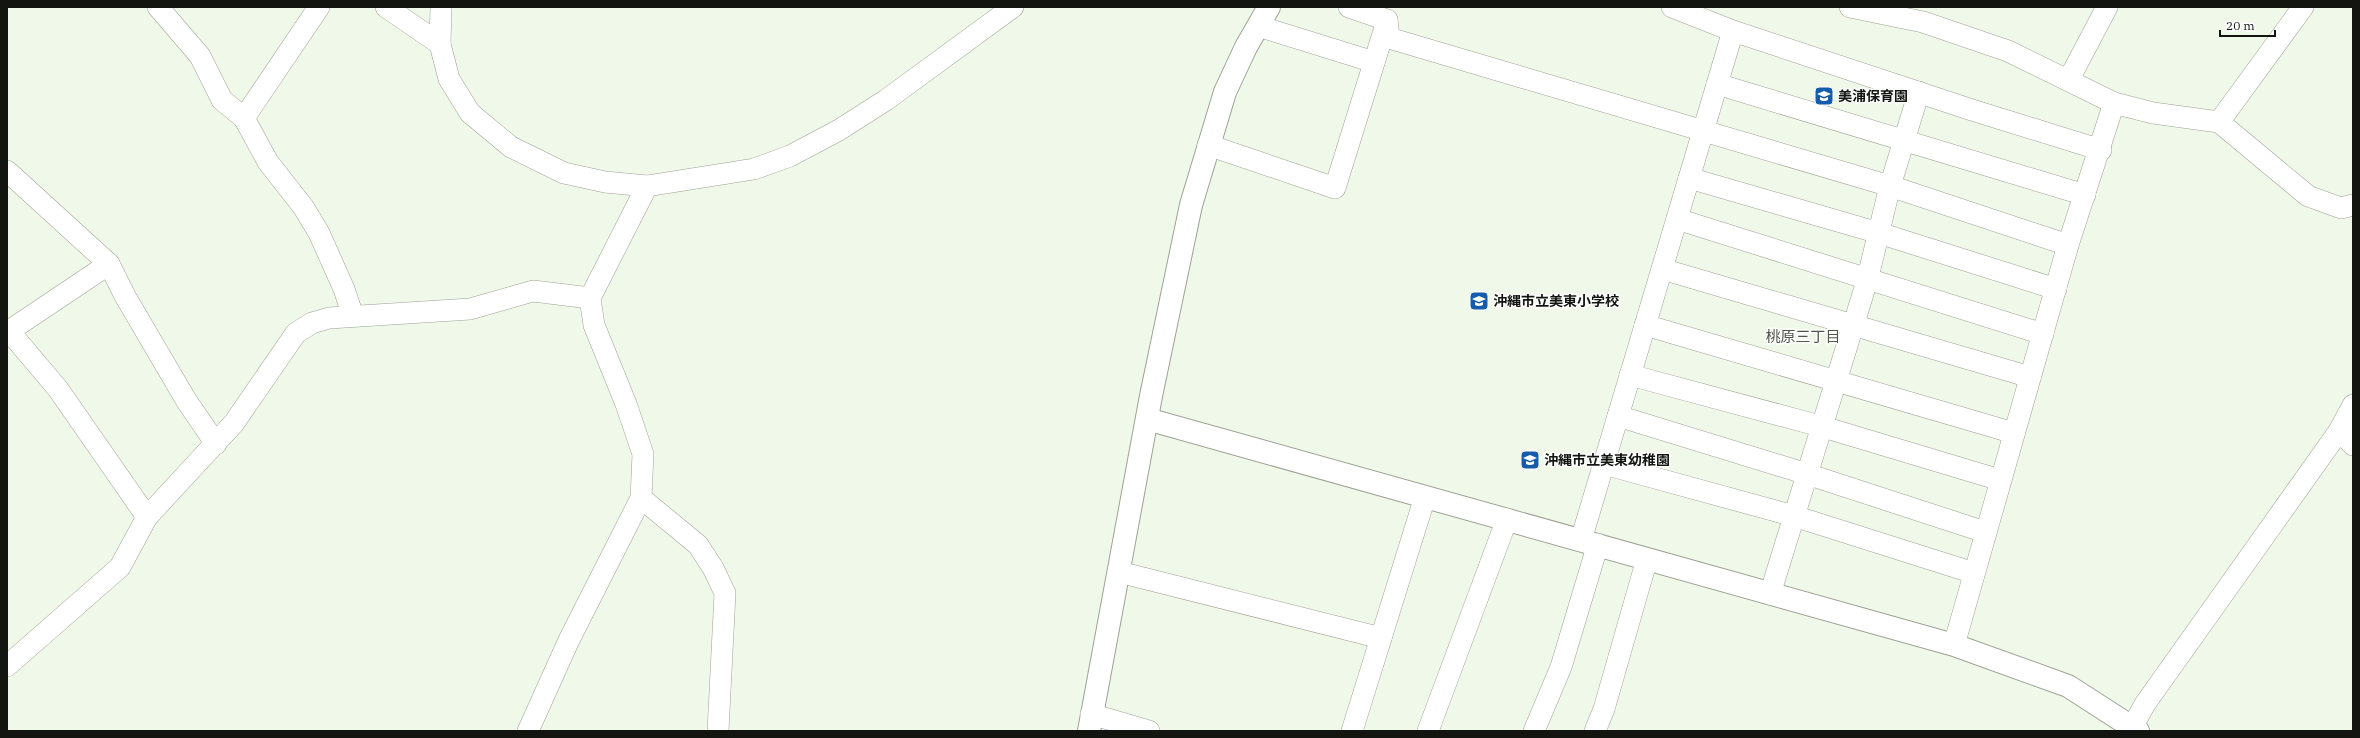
<svg xmlns="http://www.w3.org/2000/svg" width="2360" height="738" viewBox="0 0 2360 738" font-family="'IBM Plex Serif','Noto Sans JP',serif">
<rect width="100%" height="100%" fill="#f0f8e9"/>
<g fill="none" stroke-linecap="round" stroke-linejoin="round">
<defs>
<g id="street">
<polyline points="158,7 200,56 222,100 244,118"/>
<polyline points="319,7 244,118 268,162 304,208 319,233 344,289 353,316"/>
<polyline points="386,7 440,44"/>
<polyline points="441,7 440,44 449,79 470,113 511,147 564,173 605,182 647,186 754,169 790,156 839,130 886,100 1013,7"/>
<polyline points="1349,7 1387,20 1389,38 1890,186 2068,245"/>
<polyline points="1672,7 1733,31 1972,110 2101,150"/>
<polyline points="1850,7 1923,22 2008,51 2114,103 2153,113 2219,122 2308,196 2341,208 2353,205"/>
<polyline points="1258,26 1374,62"/>
<polyline points="2069,79 2107,7"/>
<polyline points="1717,84 2085,195"/>
<polyline points="2219,122 2303,7"/>
<polyline points="1208,145 1335,188 1387,21"/>
<polyline points="7,171 109,264 125,296 186,400 216,444"/>
<polyline points="1689,178 1879,233 2056,289"/>
<polyline points="1677,219 2043,334"/>
<polyline points="109,264 9,331 58,389 147,517"/>
<polyline points="1662,269 2030,377"/>
<polyline points="1645,325 2014,433"/>
<polyline points="1630,375 1820,426 2000,480"/>
<polyline points="1618,416 1807,474 1985,532"/>
<polyline points="2339,431 2353,445"/>
<polyline points="1604,464 1794,516 1974,573"/>
<polyline points="641,498 698,545 713,568 725,593 718,731"/>
<polyline points="1581,540 1733,31"/>
<polyline points="1119,572 1381,638"/>
<polyline points="1770,594 1867,281 1890,186 1919,92"/>
<polyline points="1954,645 2068,245 2114,103"/>
<polyline points="7,666 120,567 147,517 234,423 296,333 312,323 329,318 470,309 533,291 590,298"/>
<polyline points="1091,714 1149,731"/>
<polyline points="528,731 569,640 641,498 643,454 626,404 594,325 590,298 647,186"/>
<polyline points="1352,731 1425,497"/>
<polyline points="1428,731 1507,519"/>
<polyline points="1534,731 1561,667 1598,544"/>
<polyline points="1595,731 1604,709 1647,559"/>
<polyline points="2130,731 2145,704 2339,431 2353,405"/>
</g>
<g id="secondary">
<polyline points="1147,419 1954,645 2068,686 2138,731"/>
<polyline points="1089,731 1151,396 1191,205 1225,92 1246,47 1269,7"/>
</g>
</defs>
<use href="#street" stroke="#9ca395" stroke-width="22"/>
<use href="#secondary" stroke="#9ca395" stroke-width="24"/>
<use href="#street" stroke="#fff" stroke-width="21"/>
<use href="#secondary" stroke="#fff" stroke-width="22"/>
</g>
<defs>
<symbol id="school-square" viewBox="-11 -11 22 22"><rect x="-9" y="-9" width="18" height="18" rx="4" fill="#155dac" stroke="#fff"/><path d="M0-5L7-2L0 1L-7-2ZM-4 1L0 2.5L4 1V4Q0 6-4 4Z" fill="#fff"/></symbol>
</defs>
<g fill-rule="evenodd">
<use href="#school-square" x="1813" y="85" width="22" height="22"/>
<use href="#school-square" x="1468" y="290" width="22" height="22"/>
<use href="#school-square" x="1519" y="449" width="22" height="22"/>
</g>
<g text-anchor="middle" dominant-baseline="central" stroke-width="3" stroke-linejoin="round" paint-order="stroke">
<g font-size="14" font-weight="bold" fill="#121510" stroke="#fff" text-anchor="start">
<text x="1838" y="96">美浦保育園</text>
<text x="1493" y="301">沖縄市立美東小学校</text>
<text x="1544" y="460">沖縄市立美東幼稚園</text>
</g>
<g font-size="15" fill="#505649" stroke="#fff">
<text x="1803" y="336">桃原三丁目</text>
</g>
</g>
<rect width="2360" height="738" fill="none" stroke="#121510" stroke-width="16"/>
<path d="M2220 30v6h55v-6" fill="none" stroke="#121510" stroke-width="2"/>
<text x="2226" y="30" font-size="12" fill="#121510" stroke="#ffffff" stroke-width="3" paint-order="stroke">20 m</text>
</svg>
